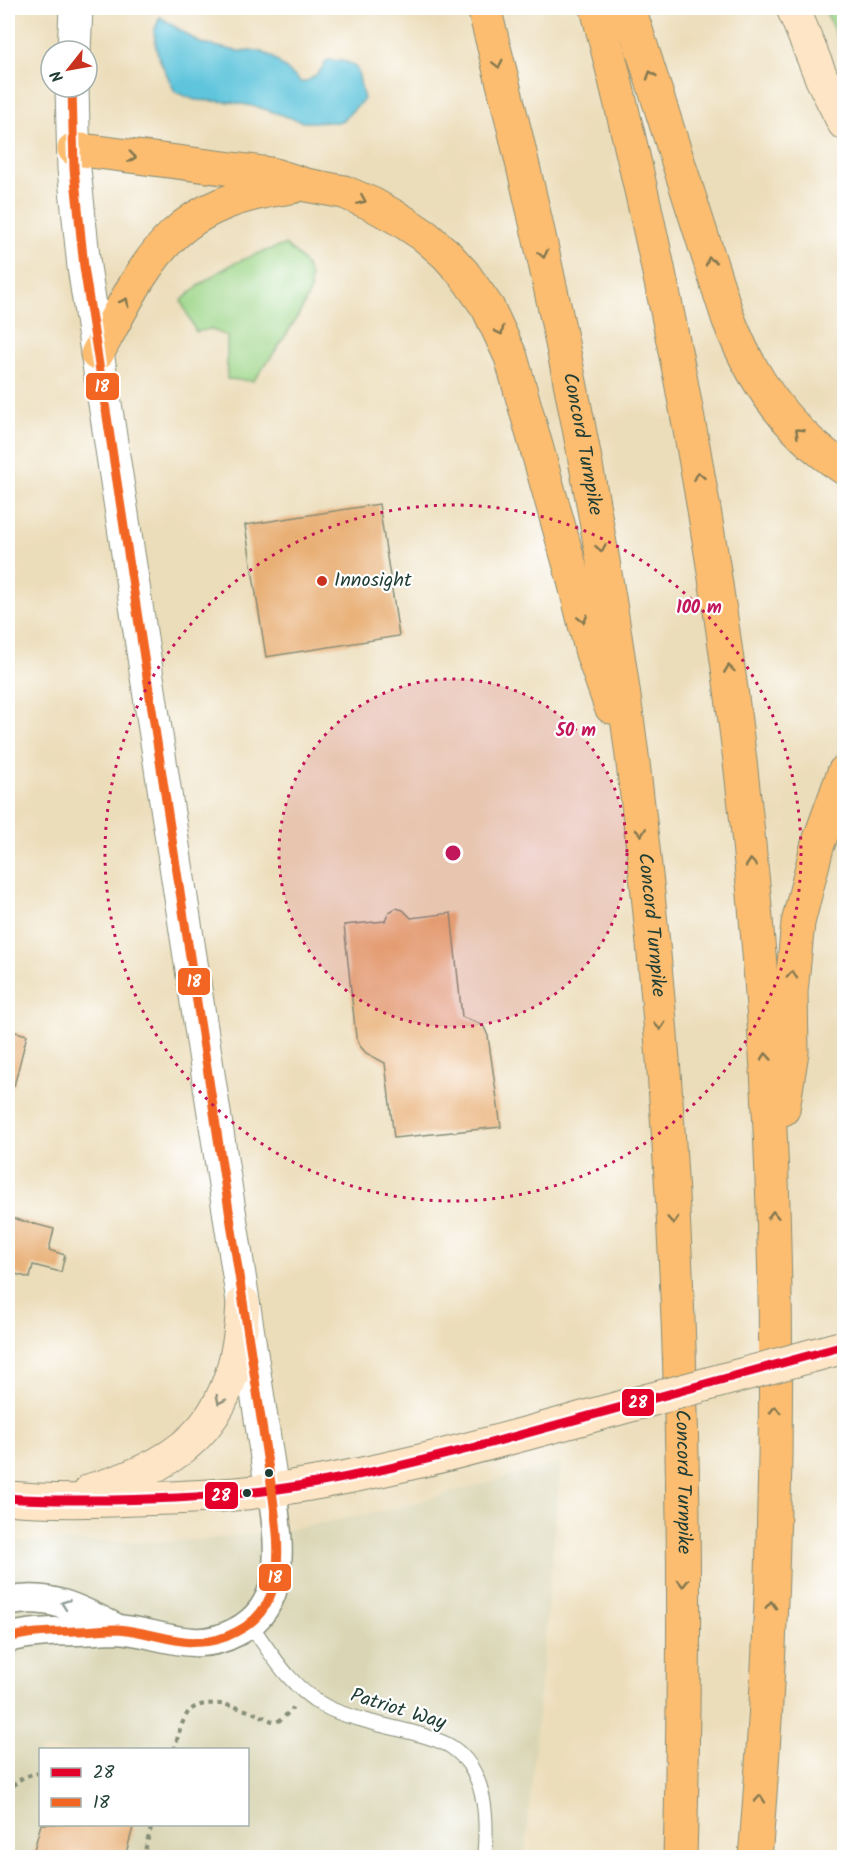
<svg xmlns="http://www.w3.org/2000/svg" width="852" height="1865" viewBox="0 0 852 1865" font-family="Kalam,sans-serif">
<rect width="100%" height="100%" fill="#fff"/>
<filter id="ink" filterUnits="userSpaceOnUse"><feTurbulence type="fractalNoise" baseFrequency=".0167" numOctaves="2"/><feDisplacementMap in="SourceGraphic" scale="12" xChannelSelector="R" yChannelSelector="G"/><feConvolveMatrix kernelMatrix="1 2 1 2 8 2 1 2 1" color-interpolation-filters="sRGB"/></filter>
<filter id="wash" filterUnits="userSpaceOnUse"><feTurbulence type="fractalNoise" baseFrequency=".008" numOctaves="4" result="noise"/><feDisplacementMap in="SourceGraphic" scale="24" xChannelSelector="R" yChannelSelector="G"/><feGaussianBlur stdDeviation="1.35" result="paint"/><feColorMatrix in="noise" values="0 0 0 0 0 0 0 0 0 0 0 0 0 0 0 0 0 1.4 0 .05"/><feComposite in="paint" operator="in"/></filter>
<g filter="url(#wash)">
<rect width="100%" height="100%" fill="#ecddba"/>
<path fill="#dad6b5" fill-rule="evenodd" d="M561,1462L525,1857L8,1858V1541L150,1542L200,1540L287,1530L392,1509ZM40,1750H248V1824H40Z"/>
<g fill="#9dd688" stroke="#5e8a5e" stroke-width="1.5">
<polygon points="824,8 844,8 844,53"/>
<path d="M285,245C296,253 307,262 310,277C310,280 310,287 310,290C306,308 266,366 253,381L227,379V336L210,329L196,332L181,301C214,271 241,257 285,245Z"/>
</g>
<path fill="#5fc5dc" stroke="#3f8188" stroke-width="1.5" d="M160,17L200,43L237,51H259L271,56L302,83C314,79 321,72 327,60C365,61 355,69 364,99L341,122H303L258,107L231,102L195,100L175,92L159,58L156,47L154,31Z"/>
<g id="blocks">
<g fill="#e8af74">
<polygon points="379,504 399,636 266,657 245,525"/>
<polygon points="396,908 403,910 411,918 451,913 462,1017 478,1023 484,1027 488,1036 501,1127 394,1138 385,1063 366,1053 360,1046 356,1037 344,925 385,921 389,912"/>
<polygon points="8,1030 27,1035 14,1086 8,1085"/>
<polygon points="8,1217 54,1229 49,1250 65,1255 61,1272 33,1265 30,1278 8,1272"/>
<polygon points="41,1824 134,1824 125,1857 32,1857"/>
</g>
</g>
</g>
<g filter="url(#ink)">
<use href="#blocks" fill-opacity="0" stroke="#868d77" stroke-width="1.5"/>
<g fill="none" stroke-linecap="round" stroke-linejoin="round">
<defs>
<path id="service" d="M250,1624C271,1653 290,1687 323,1705C337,1714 354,1717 370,1722C392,1728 436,1736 453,1748C487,1772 488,1821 484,1858"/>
<g id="minor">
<path d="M8,1602C48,1592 81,1610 116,1628"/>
<path d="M8,1638C30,1632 52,1632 75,1631C89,1631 103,1629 116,1629C142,1630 167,1641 193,1642C208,1643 223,1639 236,1632C291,1605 278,1539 272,1490"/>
</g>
<g id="tertiary">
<polyline points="74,51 76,8"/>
<polyline points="72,87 74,169 84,267 272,1490"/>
</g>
<g id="secondary">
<polyline points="793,8 822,79 844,123"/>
<path d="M91,1490C194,1461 238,1413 243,1303"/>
<path d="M8,1498C50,1502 93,1501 135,1499C181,1498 226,1496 272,1490C385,1474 495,1442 605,1412"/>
</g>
<g id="motorway">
<path id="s1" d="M484,8C545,244 595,483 628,725C678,1099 691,1480 680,1858"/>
<path d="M597,8C660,253 709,501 739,753C783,1119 786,1490 755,1858"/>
<path d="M629,8L728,318C752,381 788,432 844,468"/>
<polyline points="74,149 271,174 306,185 344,192 372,204 401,220 425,236 446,254 464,274 488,308 511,357 573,577 592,653 611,707"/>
<path d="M97,354C150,255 171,203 292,187"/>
<polyline points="783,1109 792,1052 791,992 798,923 817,847 844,772"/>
</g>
</defs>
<use href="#service" stroke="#868d77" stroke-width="16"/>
<use href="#minor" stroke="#868d77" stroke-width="31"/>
<use href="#tertiary" stroke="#868d77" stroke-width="35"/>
<use href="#secondary" stroke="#868d77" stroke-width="35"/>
<use href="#motorway" stroke="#868d77" stroke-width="35"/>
<g stroke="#868d77" stroke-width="4" stroke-dasharray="4.5 4.5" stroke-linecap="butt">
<path d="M174,1750C178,1738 180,1725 187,1714C203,1691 255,1712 274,1722L281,1720L293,1708"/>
<path d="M8,1794C15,1780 25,1775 40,1773"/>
<polyline points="143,1858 152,1824"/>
</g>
<use href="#service" stroke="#fff" stroke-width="14"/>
<use href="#minor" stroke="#fff" stroke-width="28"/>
<use href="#tertiary" stroke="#fff" stroke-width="33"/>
<use href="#secondary" stroke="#fee5c5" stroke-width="33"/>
<use href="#motorway" stroke="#fcbd6f" stroke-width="33"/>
<defs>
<polyline id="secondary-bridge" points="605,1412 840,1348"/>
</defs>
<use href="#secondary-bridge" stroke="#868d77" stroke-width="35" stroke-linecap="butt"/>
<use href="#secondary-bridge" stroke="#fee5c5" stroke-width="33"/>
<defs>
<path id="bus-1" d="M8,1498C42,1501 77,1500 112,1500C165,1499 218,1497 271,1490C340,1481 408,1464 476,1447L844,1346"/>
<path id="bus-2" d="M8,1638C30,1632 52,1632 75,1631C89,1631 103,1629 116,1629C142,1630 167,1641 193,1642C208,1643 223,1639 236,1632C291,1605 278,1539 272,1490L84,267L74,169L72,87"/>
</defs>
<use href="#bus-1" stroke="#fff" stroke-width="14"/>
<use href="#bus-2" stroke="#fff" stroke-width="14"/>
<use href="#bus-1" stroke="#e4002b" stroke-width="9"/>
<use href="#bus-2" stroke="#f26522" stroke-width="9"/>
</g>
<defs><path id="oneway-chevron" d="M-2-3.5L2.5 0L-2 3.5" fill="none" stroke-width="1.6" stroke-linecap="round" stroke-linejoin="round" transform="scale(1.5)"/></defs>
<g stroke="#82774f">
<use href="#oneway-chevron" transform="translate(498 64) rotate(76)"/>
<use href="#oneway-chevron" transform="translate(651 75) rotate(-108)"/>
<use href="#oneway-chevron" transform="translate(132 157) rotate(7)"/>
<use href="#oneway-chevron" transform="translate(362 200) rotate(23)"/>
<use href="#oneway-chevron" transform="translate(543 254) rotate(78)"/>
<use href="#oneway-chevron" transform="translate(710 261) rotate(-108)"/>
<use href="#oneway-chevron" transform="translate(125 302) rotate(-62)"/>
<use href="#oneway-chevron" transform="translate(500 331) rotate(64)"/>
<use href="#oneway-chevron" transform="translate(799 432) rotate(-135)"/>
<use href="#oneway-chevron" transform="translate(699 476) rotate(-100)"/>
<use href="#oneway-chevron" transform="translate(601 548) rotate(80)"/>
<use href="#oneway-chevron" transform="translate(583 619) rotate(76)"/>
<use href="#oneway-chevron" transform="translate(729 669) rotate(-98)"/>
<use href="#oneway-chevron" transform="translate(641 832) rotate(83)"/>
<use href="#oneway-chevron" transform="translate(751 863) rotate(-95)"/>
<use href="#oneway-chevron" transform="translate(792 975) rotate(-86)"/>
<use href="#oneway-chevron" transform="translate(660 1026) rotate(85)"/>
<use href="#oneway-chevron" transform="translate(766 1057) rotate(-94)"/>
<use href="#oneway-chevron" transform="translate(773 1215) rotate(-92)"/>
<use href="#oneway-chevron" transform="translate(673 1220) rotate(87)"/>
<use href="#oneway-chevron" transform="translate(775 1410) rotate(-90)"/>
<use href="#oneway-chevron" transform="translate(683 1583) rotate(90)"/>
<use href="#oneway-chevron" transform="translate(771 1605) rotate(-88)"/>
<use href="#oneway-chevron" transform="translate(760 1799) rotate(-85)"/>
</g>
<use stroke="#8e917c" href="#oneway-chevron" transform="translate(220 1400) rotate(117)"/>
<use stroke="#8f9e9a" href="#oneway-chevron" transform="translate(65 1604) rotate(-160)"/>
</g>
<circle cx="453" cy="853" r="174" fill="#c2185b" fill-opacity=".12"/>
<g fill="none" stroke="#c2185b" stroke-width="3" stroke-dasharray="3 6">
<circle cx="453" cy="853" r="174"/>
<circle cx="453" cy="853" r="348"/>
</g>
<circle fill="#c8321e" stroke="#fff" stroke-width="2" cx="322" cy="581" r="6"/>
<g fill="#1f3d34" stroke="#fff" stroke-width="2">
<circle cx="269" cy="1473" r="5"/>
<circle cx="247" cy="1493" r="5"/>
</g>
<g text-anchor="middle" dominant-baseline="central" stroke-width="4.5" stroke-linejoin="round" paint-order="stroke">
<g font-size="20" fill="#1f3d34" stroke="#fff">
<text stroke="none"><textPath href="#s1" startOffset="447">Concord Turnpike</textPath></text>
<text stroke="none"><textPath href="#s1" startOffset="933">Concord Turnpike</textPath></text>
<text stroke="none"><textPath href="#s1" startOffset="1491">Concord Turnpike</textPath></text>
<text transform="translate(398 1710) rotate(17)">Patriot Way</text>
</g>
<g font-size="20" fill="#1f3d34" stroke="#fff" text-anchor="start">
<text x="334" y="581">Innosight</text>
</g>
</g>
<circle cx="453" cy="853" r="9" fill="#c2185b" stroke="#fff" stroke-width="3"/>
<g font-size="18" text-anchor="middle" font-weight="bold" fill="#c2185b" stroke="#fff" stroke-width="4.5" stroke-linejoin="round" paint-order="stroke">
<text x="699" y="613">100 m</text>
<text x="576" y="736">50 m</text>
</g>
<g stroke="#fff" stroke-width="2">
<rect x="85" y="372" width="35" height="29" rx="6" fill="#f26522"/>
<rect x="177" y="967" width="34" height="29" rx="6" fill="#f26522"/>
<rect x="621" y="1388" width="34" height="29" rx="6" fill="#e4002b"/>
<rect x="204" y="1481" width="35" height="29" rx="6" fill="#e4002b"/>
<rect x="258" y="1563" width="34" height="29" rx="6" fill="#f26522"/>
</g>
<g font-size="16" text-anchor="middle" font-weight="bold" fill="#fff">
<text x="102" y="392">18</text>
<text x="194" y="987">18</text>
<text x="638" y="1408">28</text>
<text x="221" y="1501">28</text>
<text x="275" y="1583">18</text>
</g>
<rect width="852" height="1865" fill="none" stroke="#fff" stroke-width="30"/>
<rect x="39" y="1748" width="210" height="78" fill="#ffffff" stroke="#a5b1ae" stroke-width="1.5"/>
<rect x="51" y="1768" width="30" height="9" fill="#e4002b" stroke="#a5b1ae" stroke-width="1.5"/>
<text x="93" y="1778" font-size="18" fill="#1f3d34">28</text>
<rect x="51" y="1798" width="30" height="9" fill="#f26522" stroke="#a5b1ae" stroke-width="1.5"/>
<text x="93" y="1808" font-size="18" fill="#1f3d34">18</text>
<g transform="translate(69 69) rotate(239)"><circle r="28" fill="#ffffff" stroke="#a5b1ae" stroke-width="1.5"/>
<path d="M0-4.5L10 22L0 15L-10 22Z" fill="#c8321e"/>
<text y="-9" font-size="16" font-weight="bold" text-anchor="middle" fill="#1f3d34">N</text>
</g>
</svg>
